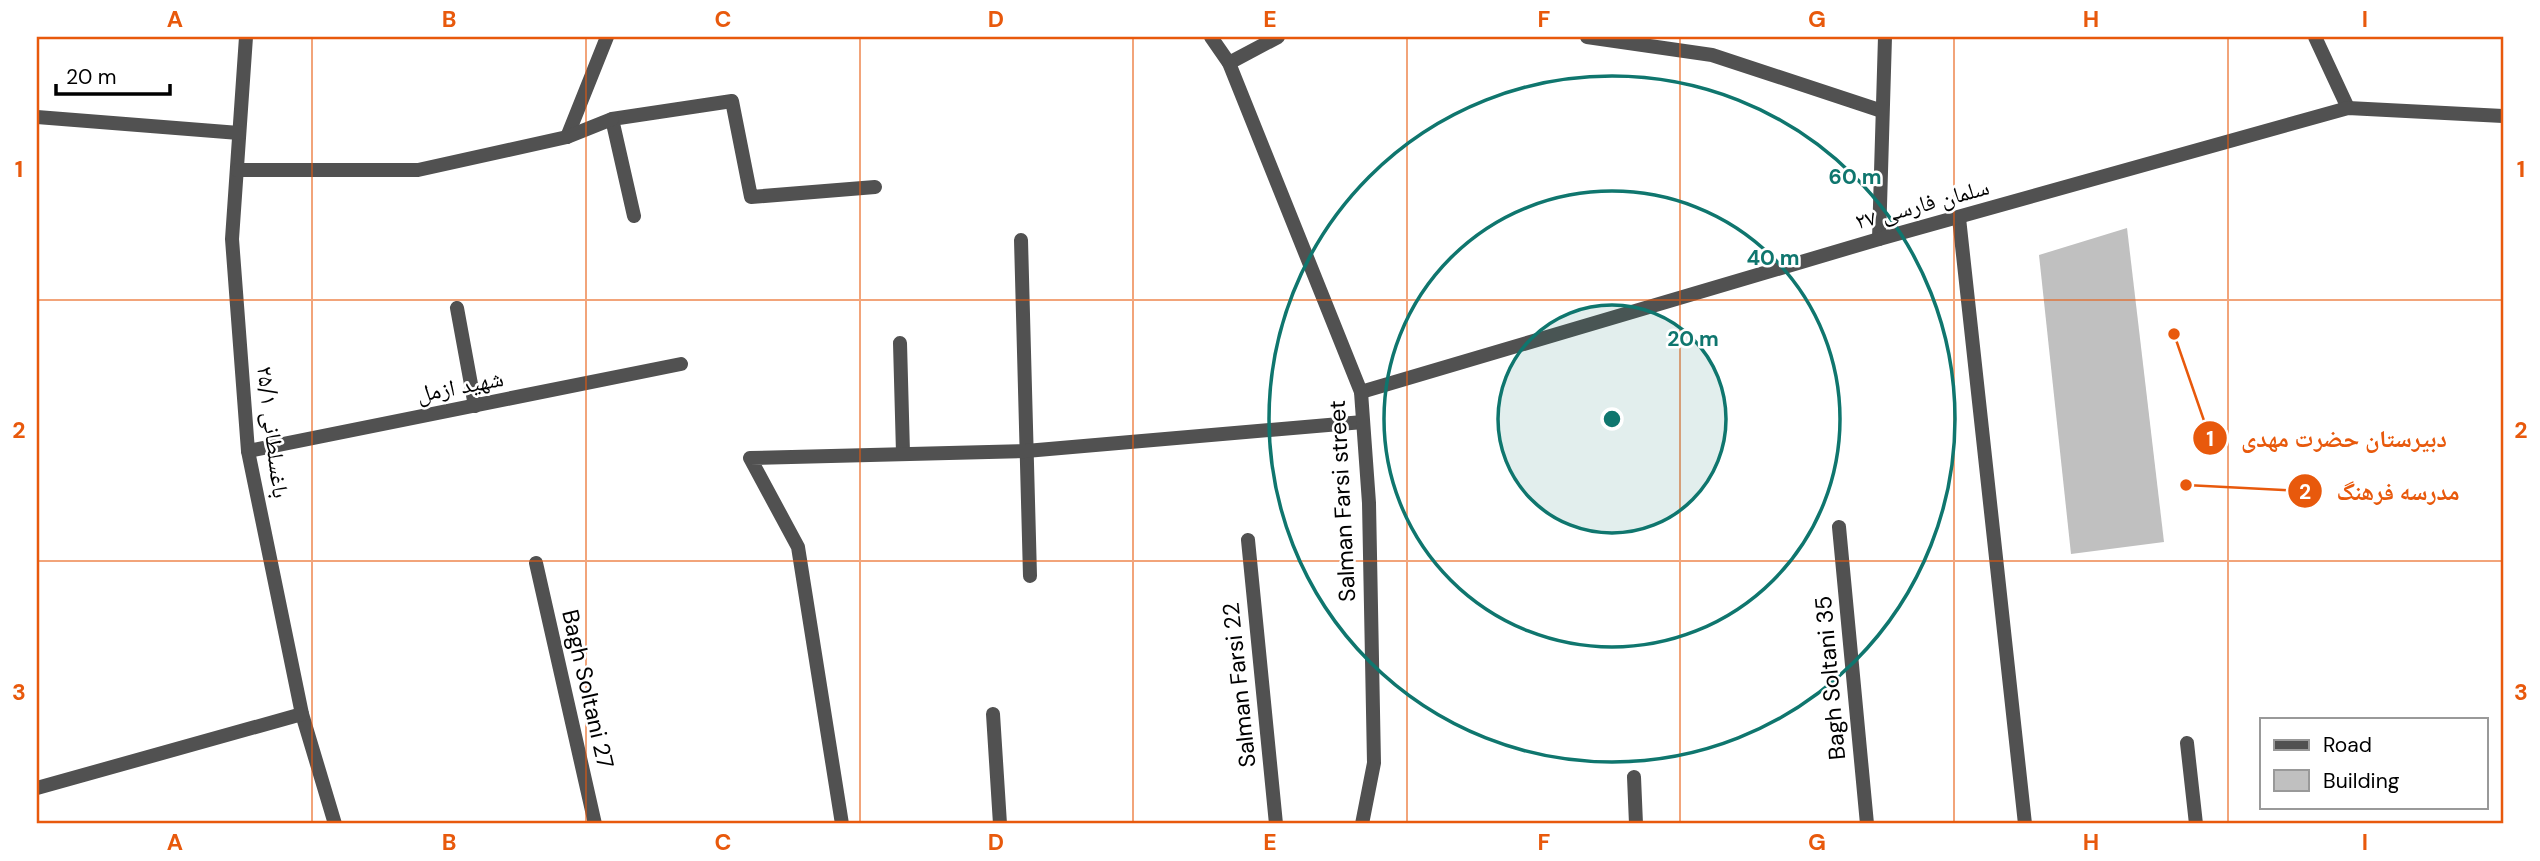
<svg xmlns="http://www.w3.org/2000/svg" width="2540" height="861" viewBox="0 0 2540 861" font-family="'DM Sans','Noto Naskh Arabic',sans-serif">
<rect width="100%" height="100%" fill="#fff"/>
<polygon fill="#c0c0c0" points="2127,228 2164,542 2071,554 2039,255"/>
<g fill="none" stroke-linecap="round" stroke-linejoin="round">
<g stroke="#515151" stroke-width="14">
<polyline points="634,216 612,119 732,101 751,197 875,187"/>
<polyline points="1021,240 1030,576"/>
<polyline points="457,308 475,406"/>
<polyline points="900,343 903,453"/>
<polyline points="1839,527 1867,824"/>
<polyline points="536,563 595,824"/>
<polyline points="993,714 1000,824"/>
<polyline points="2187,743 2196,824"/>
<polyline points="1634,777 1636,824"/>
</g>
<g stroke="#515151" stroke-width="14">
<polyline points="246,37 232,239 248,451 302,714 335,824"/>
<polyline points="1587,37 1712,55 1882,111"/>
<polyline points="2315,37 2348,108"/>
<polyline points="1229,63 1278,37"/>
<polyline points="37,117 239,133"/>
<polyline points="567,137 607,37"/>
<polyline points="237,170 418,170 567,137 612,119"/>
<polyline points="1959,218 2025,824"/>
<polyline points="1879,239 1885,37"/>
<polyline points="1361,392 1879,239 2348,108 2503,116"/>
<polyline points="248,451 681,364"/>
<polyline points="1248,540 1276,824"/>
<polyline points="37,788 302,714"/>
<polyline points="842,824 798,547 750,458 1026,451 1363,422"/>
</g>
<polyline stroke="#515151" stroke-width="14" points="1211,37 1229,63 1361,392 1369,503 1374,763 1362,824"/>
</g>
<path fill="none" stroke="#e8590c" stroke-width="2" stroke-opacity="0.55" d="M312,37V824M586,37V824M860,37V824M1133,37V824M1407,37V824M1680,37V824M1954,37V824M2228,37V824M37,300H2503M37,561H2503"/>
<circle cx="1612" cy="419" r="114" fill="#0f766e" fill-opacity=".12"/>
<g fill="none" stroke="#0f766e" stroke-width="3.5">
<circle cx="1612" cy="419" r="114"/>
<circle cx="1612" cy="419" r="228"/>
<circle cx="1612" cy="419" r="343"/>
</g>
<g text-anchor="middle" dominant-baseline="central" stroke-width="5" stroke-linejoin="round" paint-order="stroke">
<g font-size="23" fill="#000" stroke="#fff">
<text transform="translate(1922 204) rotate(-15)">سلمان فارسی ۲۷</text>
<text transform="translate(460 386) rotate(-11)">شهید ازمل</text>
<text transform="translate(273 432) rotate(83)">باغسلطانی ۲۵/۱</text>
<text transform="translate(1342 501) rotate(-93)">Salman Farsi street</text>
<text transform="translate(1830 678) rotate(-95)">Bagh Soltani 35</text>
<text transform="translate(1239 685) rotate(-96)">Salman Farsi 22</text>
<text transform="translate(588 689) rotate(77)">Bagh Soltani 27</text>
</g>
</g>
<circle cx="1612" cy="419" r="10" fill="#0f766e" stroke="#fff" stroke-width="3.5"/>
<g font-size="21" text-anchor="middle" font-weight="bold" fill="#0f766e" stroke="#fff" stroke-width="5" stroke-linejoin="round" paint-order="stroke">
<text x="1855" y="184">60 m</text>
<text x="1773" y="265">40 m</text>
<text x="1693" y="346">20 m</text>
</g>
<path fill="none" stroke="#e8590c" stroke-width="2.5" d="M2174 334L2210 438M2186 485L2305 491"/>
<g fill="#e8590c" stroke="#fff" stroke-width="2.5">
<circle cx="2174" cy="334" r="7"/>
<circle cx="2186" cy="485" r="7"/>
<circle cx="2210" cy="438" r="18"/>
<circle cx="2305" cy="491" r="18"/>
</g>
<g font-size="21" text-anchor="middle" font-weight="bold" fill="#fff">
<text x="2210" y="446">1</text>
<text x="2305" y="499">2</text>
</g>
<g font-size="24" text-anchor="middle" font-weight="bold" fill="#e8590c" stroke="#fff" stroke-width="5" stroke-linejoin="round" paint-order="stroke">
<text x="2344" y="447">دبیرستان حضرت مهدی</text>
<text x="2398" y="500">مدرسه فرهنگ</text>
</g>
<rect width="2540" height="861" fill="none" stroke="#ffffff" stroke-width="77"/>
<rect x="2260" y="718" width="228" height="91" fill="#ffffff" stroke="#999999" stroke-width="2"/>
<rect x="2274" y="740" width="35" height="10" fill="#515151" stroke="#999999" stroke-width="2"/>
<text x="2323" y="752" font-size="21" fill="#000000">Road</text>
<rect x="2274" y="770" width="35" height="21" fill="#c0c0c0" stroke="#999999" stroke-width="2"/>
<text x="2323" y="788" font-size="21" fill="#000000">Building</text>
<path d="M56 84v10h114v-10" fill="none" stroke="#000000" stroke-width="3.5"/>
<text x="66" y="84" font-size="21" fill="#000000" stroke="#ffffff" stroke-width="5" paint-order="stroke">20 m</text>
<rect x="38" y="38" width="2464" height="784" fill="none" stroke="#e8590c" stroke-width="2.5"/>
<g font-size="23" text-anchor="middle" font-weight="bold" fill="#e8590c">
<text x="175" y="27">A</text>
<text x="449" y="27">B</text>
<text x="723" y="27">C</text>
<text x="996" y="27">D</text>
<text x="1270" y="27">E</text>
<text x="1544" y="27">F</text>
<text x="1817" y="27">G</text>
<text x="2091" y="27">H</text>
<text x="2365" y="27">I</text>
<text x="19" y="177">1</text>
<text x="2521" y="177">1</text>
<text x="19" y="438">2</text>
<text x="2521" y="438">2</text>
<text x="19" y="700">3</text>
<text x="2521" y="700">3</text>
<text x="175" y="850">A</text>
<text x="449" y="850">B</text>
<text x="723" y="850">C</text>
<text x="996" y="850">D</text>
<text x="1270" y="850">E</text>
<text x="1544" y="850">F</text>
<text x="1817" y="850">G</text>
<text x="2091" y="850">H</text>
<text x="2365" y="850">I</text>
</g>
</svg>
